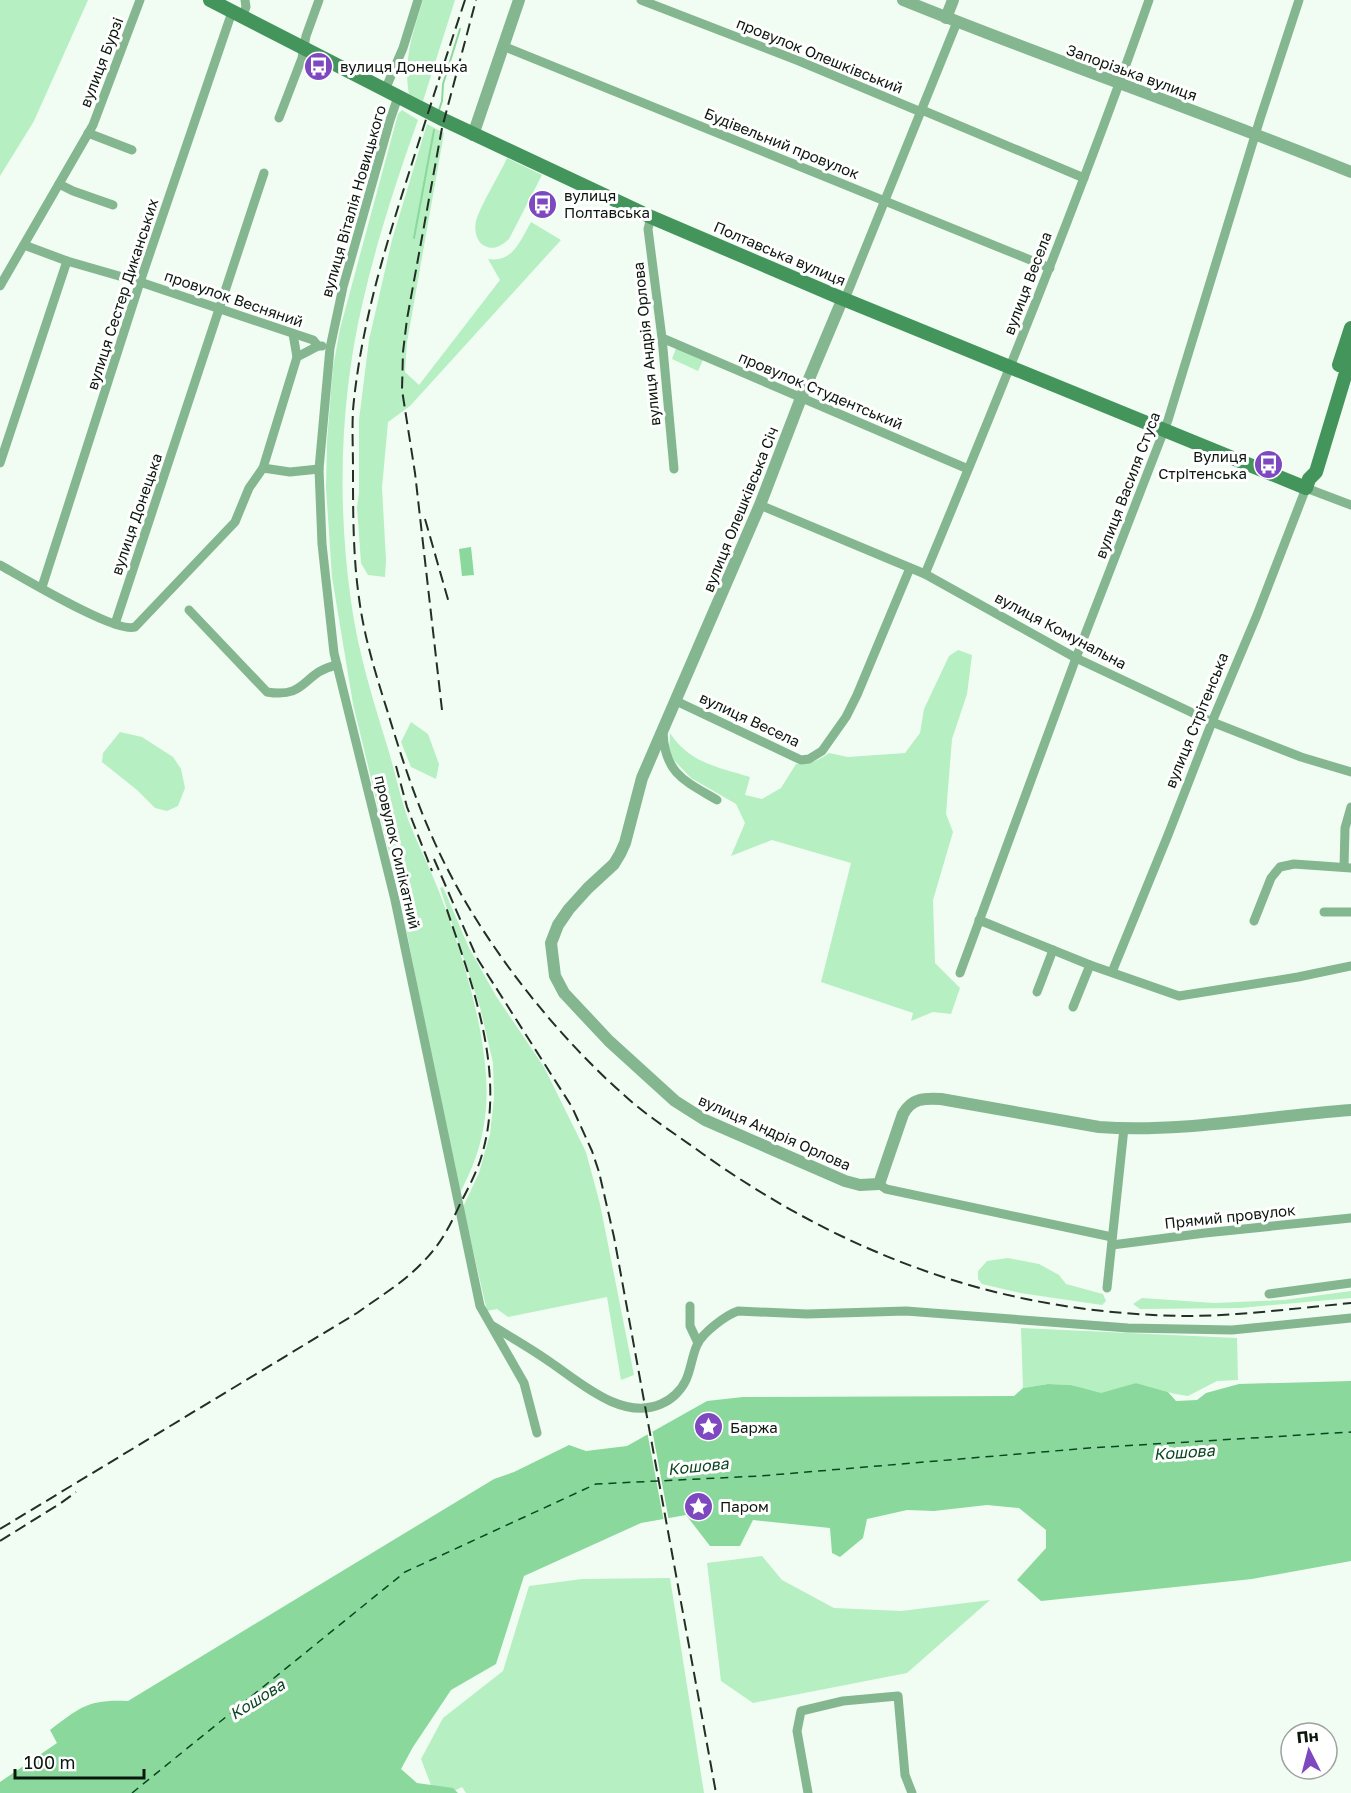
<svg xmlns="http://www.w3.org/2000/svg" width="1351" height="1793" viewBox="0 0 1351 1793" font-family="'Golos Text',sans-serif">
<rect width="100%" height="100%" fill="#f1fdf3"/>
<g fill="#b6efc2">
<polygon points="0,0 88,0 34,121 0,176"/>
<path d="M423,0H455L423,101L409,94C403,60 413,32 423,0Z"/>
<path d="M402,110L418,120C397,179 377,240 363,301C340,398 337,503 351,601C358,653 374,703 389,752C396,776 401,800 409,822C418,845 429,866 438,889C462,952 494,1050 485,1117C482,1145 472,1170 459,1195L400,898L353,704L332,577L326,488L327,441L333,367L340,329L398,114Z"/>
<path d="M427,124L444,133L407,342L405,372L419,385L500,280L488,259C513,263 520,241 531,222L561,240L410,406L388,422L382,488L386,560L385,577L368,575L361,563L357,507L359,493V420L369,340L392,240Z"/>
<path d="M507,158L542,175L509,239C502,245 495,251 485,246C476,242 474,229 476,221C481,204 499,176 507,158Z"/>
<polygon points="676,348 703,360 698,371 672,359"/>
<path d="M958,650L972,655L967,694L952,739L946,814L953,832L933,900L935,963L960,988L951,1014L933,1012L911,1021L913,1013L821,982L851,863L772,840L731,856L745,823L736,804L691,778L669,755L670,733C689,763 718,767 750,777L745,795L762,799L781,788L796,764C810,764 818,761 829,753L848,757L905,753L920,733L924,709L949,656Z"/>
<polygon points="411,722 428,734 439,764 436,779 411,767 401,742"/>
<polygon points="120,732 142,737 173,757 181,769 185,788 178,806 167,811 155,808 137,790 102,762 103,753"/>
<polygon points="443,887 469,948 496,996 544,1067 586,1152 600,1204 634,1375 621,1380 607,1297 508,1317 497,1309 487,1311 463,1207 479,1173 490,1134 494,1098 493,1063 480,1007 440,888"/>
<polygon points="1008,1258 1039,1264 1059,1275 1066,1284 1103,1294 1106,1301 1102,1305 1020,1293 982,1284 978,1279 978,1271 987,1261"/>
<polygon points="1351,1291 1351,1298 1240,1308 1140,1309 1133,1304 1142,1298 1214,1303 1284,1300"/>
<polygon points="1021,1328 1237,1338 1238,1380 1217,1381 1188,1396 1175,1394 1136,1383 1101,1394 1071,1385 1048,1384 1023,1388"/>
<polygon points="762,1556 782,1580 834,1608 901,1611 990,1600 907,1673 753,1703 721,1681 707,1563"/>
<polygon points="670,1578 704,1793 466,1793 462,1787 450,1793 434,1793 421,1759 443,1718 503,1671 529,1586 582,1579"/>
</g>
<g fill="#8ad89c">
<polygon points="471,547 474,575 462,576 459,549"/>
<path d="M1351,1381V1561L1252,1579L1041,1601L1017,1580L1046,1548V1530L1019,1508L987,1505L934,1511L907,1510L867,1519L863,1538L840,1557L832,1553L830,1528L753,1520L740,1546H710L686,1515L641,1523L524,1576L496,1664L451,1690L413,1747L401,1769L417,1783L453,1788L458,1793H0V1782L57,1743L50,1730C80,1707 89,1699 128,1701L494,1479L514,1472L569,1445L586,1451L627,1446L707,1401L743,1397L1014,1396L1023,1388L1048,1384L1071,1385L1101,1393L1136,1383L1168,1392L1176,1401L1197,1400L1206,1393L1239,1384Z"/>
</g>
<polygon fill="#f1fdf3" points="652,1429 669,1521 664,1522 647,1431"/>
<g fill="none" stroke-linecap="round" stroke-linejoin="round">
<g stroke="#8ad89c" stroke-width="2">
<polyline points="439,110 442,101 443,84 460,29"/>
<polyline points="414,238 434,130"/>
</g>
<polyline stroke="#0b4721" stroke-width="1.5" stroke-dasharray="8 6" stroke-linecap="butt" points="132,1793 405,1572 596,1484 760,1476 1089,1448 1351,1432"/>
<g stroke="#84b78f" stroke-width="9">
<polyline points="641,0 799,61 921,112"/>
<polyline points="242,17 246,7 245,0"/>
<polyline points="503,46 1050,268"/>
<polyline points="385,90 403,48 418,0"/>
<polyline points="398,97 390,120 343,287 330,348 319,469 322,544 334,653 395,900 480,1306 524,1383 537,1433"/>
<polyline points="922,110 1084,178"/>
<polyline points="279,118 302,58 306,36 319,0"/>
<polyline points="88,133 132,150"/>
<polyline points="59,184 73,191 113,205"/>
<polyline points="651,217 648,229 662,338 674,469"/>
<polyline points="24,245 67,261 140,282 313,340 318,346 322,346"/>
<polyline points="0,286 93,125 140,0"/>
<polyline points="845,299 957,22"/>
<polyline points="293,334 297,357"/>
<polyline points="662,338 968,469"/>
<polyline points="0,463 67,261"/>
<polyline points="263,468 290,472 319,469"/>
<polyline points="760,505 925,574 1076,658 1212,722 1301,757 1351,772"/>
<path d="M0,565C22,577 116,634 135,627L235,522L249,488L263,468L297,357L318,346"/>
<path d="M925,574C1004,384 1081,194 1149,0"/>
<polyline points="42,587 140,282 232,12"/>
<path d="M189,610L267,692C308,699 302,672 337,665"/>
<polyline points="115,624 264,173"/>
<polyline points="676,701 801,760 809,759 822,751 846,717 857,695 910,568"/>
<path d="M663,733C665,774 685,781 717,800"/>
<polyline points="1344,867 1345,828 1351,807"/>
<polyline points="1324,912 1351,912"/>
<polyline points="979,920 1090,965 1179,996 1298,977 1351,966"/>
<polyline points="1254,921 1271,878 1280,867 1294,864 1351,868"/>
<polyline points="1112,972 1168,835 1212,722 1257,615 1306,488 1351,505"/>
<polyline points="960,973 1076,658 1168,420 1260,119 1299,0"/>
<polyline points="1037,992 1053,950"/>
<polyline points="1073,1007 1090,965"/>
<polyline points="879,1184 886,1189 1112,1237"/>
<polyline points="1112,1245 1205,1233 1351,1218"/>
<polyline points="1107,1288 1124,1128"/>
<polyline points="1269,1294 1351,1283"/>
<polyline points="690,1306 690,1326 698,1343"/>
<path d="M493,1326C512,1338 532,1349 550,1362C581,1383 622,1421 661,1404C671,1400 681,1391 686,1380C691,1369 692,1356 697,1345C702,1333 726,1315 738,1311L807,1314L906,1311L1128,1328L1232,1330L1351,1318"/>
<polyline points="808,1793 797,1731 801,1711 843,1701 898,1696 905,1775 912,1793"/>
</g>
<g stroke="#84b78f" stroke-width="12">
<path d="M903,0C1051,60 1203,112 1351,172"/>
<polyline points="946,18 953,0"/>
<polyline points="473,135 519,0"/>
<path d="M843,298L801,398L760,505L642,778L625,843L620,854L614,864L588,888L569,909L558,925L551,943L555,976L564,993L609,1041L675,1101L705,1120L845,1181L860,1185L879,1184L903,1114C912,1098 924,1098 941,1099L1099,1127C1183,1133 1268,1116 1351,1110"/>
</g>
<g stroke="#44955b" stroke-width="14">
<polyline points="210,0 444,120 651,217 836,296 1306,488 1309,479 1316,472 1351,356"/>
<polyline points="1339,365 1351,328"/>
</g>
<g stroke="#232e25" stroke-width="2" stroke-dasharray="12 6" stroke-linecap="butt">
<path d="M465,0C445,60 426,119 407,179C383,254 360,331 353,410C352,429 353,450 353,469C353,512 353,556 359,598C364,637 376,675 388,713C404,766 422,820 448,870C489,950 556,1035 624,1095C648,1117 677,1135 703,1154C800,1223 909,1275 1026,1299C1080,1310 1138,1316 1193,1316C1246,1315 1299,1308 1351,1303"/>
<polyline points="425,519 449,603"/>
<polyline points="442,710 415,473 402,390 403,352 407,319 442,128 476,0"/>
<polyline points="396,766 407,807 432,871"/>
<polyline points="434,859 477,958 572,1107 592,1151 599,1172 614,1237 716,1793"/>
<path d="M0,1529L357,1313C379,1297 403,1283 422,1263C441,1244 450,1226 461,1202C468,1189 475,1175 480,1161C508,1076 473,987 446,907"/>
<polyline points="0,1541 61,1503 76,1492"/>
</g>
</g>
<defs>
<symbol id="bus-disc" viewBox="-11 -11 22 22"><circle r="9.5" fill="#7e49c0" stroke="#fff"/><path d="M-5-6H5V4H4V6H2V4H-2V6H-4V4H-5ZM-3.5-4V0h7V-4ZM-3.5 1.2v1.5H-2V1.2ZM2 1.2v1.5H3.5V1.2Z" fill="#fff"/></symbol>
<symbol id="sight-disc" viewBox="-11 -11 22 22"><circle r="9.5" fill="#7e49c0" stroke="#fff"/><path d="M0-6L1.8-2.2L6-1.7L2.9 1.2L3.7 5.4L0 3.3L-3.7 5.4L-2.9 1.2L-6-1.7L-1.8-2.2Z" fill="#fff"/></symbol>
</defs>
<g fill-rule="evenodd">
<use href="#bus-disc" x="302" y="50" width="33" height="33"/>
<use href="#bus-disc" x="526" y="188" width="33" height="33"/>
<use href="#bus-disc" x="1252" y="448" width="33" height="33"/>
<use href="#sight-disc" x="692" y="1410" width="33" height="33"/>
<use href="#sight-disc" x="682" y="1490" width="33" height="33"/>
</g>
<g text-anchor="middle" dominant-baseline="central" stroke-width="6" stroke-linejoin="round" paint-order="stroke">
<g font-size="15" fill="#0c170e" stroke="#fff">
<text transform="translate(820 55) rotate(22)">провулок Олешківський</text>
<text transform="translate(101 62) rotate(-69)">вулиця Бурзі</text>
<text transform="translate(1132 72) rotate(20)">Запорізька вулиця</text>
<text transform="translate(782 143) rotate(22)">Будівельний провулок</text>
<text transform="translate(353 201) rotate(-74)">вулиця Віталія Новицького</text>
<text transform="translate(780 253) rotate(23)">Полтавська вулиця</text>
<text transform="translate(1027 283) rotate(-69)">вулиця Весела</text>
<text transform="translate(122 294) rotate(-72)">вулиця Сестер Диканських</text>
<text transform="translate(234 298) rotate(19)">провулок Весняний</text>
<text transform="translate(646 344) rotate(-96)">вулиця Андрія Орлова</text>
<text transform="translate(821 390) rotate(23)">провулок Студентський</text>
<text transform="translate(1127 485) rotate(-69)">вулиця Василя Стуса</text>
<text transform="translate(740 509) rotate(-68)">вулиця Олешківська Січ</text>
<text transform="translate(136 514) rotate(-71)">вулиця Донецька</text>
<text transform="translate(1061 630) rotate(28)">вулиця Комунальна</text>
<text transform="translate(750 719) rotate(25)">вулиця Весела</text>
<text transform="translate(1196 720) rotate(-68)">вулиця Стрітенська</text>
<text transform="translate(398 852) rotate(77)">провулок Силікатний</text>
<text transform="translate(775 1132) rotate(24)">вулиця Андрія Орлова</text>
<text transform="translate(1230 1216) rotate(-6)">Прямий провулок</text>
</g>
<g font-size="15" fill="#0c170e" stroke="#fff" text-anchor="start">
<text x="340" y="66">вулиця Донецька</text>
<text x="564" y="195">вулиця<tspan x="564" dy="17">Полтавська</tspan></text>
<text x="1247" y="456" text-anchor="end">Вулиця<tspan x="1247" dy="17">Стрітенська</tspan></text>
<text x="730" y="1427">Баржа</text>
<text x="720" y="1506">Паром</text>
</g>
<g font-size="16" font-style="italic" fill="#0b4721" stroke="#fff">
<text transform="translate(1184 1452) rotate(-4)">Кошова</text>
<text transform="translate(698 1466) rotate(-6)">Кошова</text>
<text transform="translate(257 1699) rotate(-32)">Кошова</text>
</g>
</g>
<g transform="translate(1309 1751) rotate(354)"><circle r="28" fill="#ffffff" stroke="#9ea29f" stroke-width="1.5"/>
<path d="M0-4.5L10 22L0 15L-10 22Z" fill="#7e49c0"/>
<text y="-9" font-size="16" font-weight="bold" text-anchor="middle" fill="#0c170e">Пн</text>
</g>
<path d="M15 1769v9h129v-9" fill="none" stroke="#0c170e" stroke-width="3"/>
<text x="24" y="1769" font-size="18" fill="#0c170e" stroke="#ffffff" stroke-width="4.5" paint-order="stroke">100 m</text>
</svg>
